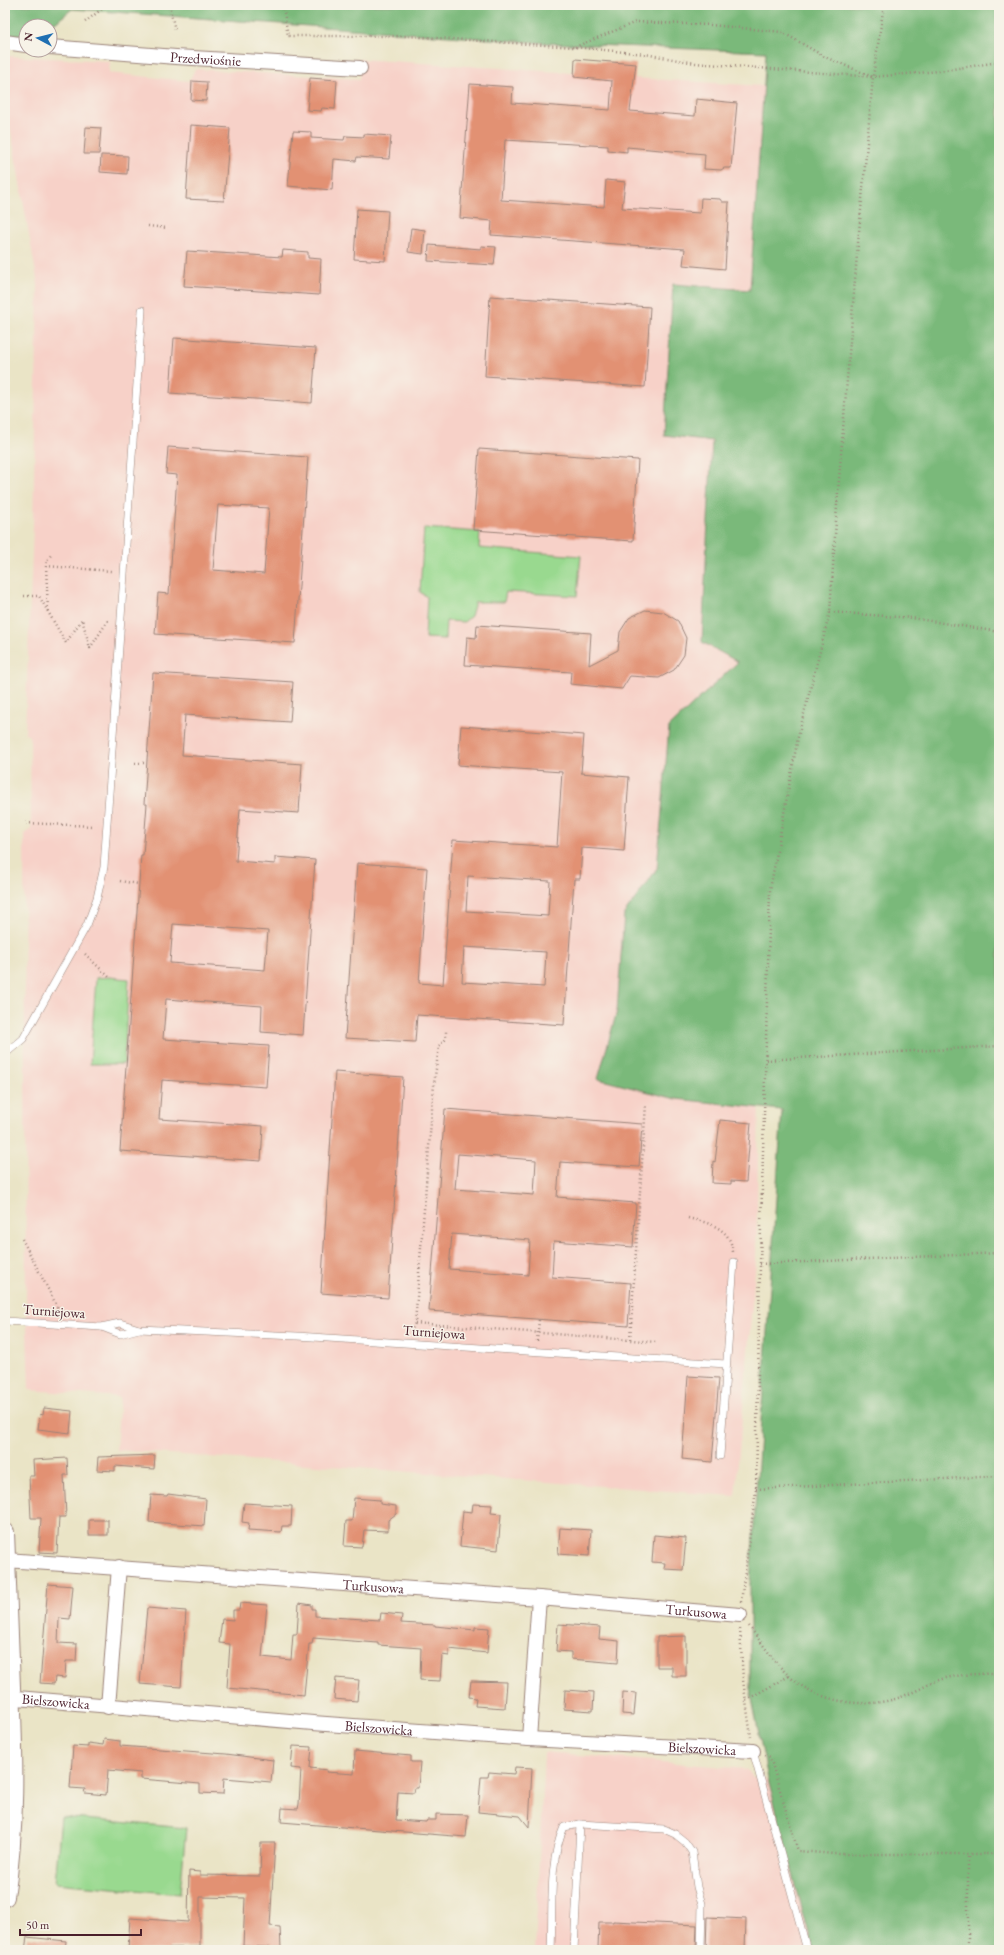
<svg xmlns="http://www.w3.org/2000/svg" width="1004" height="1955" viewBox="0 0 1004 1955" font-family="'EB Garamond',serif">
<rect width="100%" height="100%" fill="#f7f3e8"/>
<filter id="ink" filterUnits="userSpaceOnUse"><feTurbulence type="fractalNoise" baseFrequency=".025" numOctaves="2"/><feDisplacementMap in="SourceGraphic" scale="8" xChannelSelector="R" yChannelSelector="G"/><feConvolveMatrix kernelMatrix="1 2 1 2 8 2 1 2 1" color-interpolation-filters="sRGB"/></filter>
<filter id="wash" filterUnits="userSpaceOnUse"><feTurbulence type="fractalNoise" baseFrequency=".012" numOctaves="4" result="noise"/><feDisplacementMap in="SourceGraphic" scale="16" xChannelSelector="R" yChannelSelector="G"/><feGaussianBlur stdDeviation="0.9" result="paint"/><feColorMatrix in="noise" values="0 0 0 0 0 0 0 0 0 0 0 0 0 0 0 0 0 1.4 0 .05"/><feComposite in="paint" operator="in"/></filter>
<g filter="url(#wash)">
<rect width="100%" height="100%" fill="#eae4c6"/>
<g fill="#f7d1c8">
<polygon points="5,56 110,61 109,73 189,81 195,69 359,79 360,59 574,73 575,59 636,64 635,78 862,92 763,892 756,1261 735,1496 116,1450 120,1397 29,1390 26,1302 24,834 31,829 30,737 25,733 33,526 38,285 5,98"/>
<polygon points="544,1752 747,1769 753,1778 768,1779 813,1950 535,1950"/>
</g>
<g fill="#99d98f" stroke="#727c5d">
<polygon points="424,528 480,532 479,548 581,556 577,596 506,592 504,602 475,602 471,616 464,622 446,621 445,639 425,638 427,597 420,592"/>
<polygon points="109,977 129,979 124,1064 90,1064 96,978"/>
<polygon points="61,1817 186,1828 180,1894 55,1883"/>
</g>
<polygon fill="#7ab97a" stroke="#626c52" points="5,5 999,5 999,1950 813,1950 768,1779 750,1689 750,1583 782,1110 676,1099 598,1079 617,1011 624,914 657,869 669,727 738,662 702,642 712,441 664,435 673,284 750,290 766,52 545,43 72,9 50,27 26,26 26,36 5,36"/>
<g id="blocks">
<g fill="#e29173" fill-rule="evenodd">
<polygon points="575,59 636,64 630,111 695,116 696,99 737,103 731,168 724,168 721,170 704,169 705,154 627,147 627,152 608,150 608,146 505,140 501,200 604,207 606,180 625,182 622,208 700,213 701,198 720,199 722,202 729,202 725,269 683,265 685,249 491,235 492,221 460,218 470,84 513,87 512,103 610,110 612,81 574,77"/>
<polygon points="310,78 337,80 335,109 322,108 321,111 307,110"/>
<polygon points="192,81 207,82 206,101 191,100"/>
<polygon points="191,125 230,128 224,201 186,199"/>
<polygon points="86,127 101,128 99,154 84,154"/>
<polygon points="293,131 311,132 311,138 344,140 345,136 364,137 364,134 391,136 389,159 357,157 356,161 334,159 332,190 288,186"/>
<polygon points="101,155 128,156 127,174 100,172"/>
<polygon points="357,209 388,211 385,261 354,259"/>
<polygon points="411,228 425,230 423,254 408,252"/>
<polygon points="429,245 481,249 481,246 496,247 494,265 428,261"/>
<polygon points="283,250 308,252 308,258 321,259 319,295 184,286 187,251 282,257"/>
<polygon points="490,296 650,307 645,387 485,376"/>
<polygon points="174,338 316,348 312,403 170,393"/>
<path d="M168,447L308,457L295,643L155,634L158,593L169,594L177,475L166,474ZM218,505L269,508L264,574L213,570Z"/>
<polygon points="479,449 638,460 633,541 473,530"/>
<polygon points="645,610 663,612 678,621 686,638 684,655 674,670 659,678 630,676 622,689 570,684 571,672 465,665 467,637 476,638 477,625 591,633 589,665 618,650 620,632 629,618"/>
<path d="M153,673L293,682L290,722L185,715L182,755L302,764L299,813L240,809L236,861L275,864V857L315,860L303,1035L261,1032L262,1006L166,999L163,1039L269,1046L266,1087L162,1080L159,1119L263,1126L261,1161L120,1151L141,855H143L147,804H144ZM173,924L268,931L265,970L170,963Z"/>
<path d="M461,726L584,735L581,773L629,777L624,851L582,848L580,879H574L564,1025L417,1015L415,1042L345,1038L357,863L427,868L419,983L443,985L453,840L557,847L562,772L458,765ZM468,876L550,881L548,916L466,911ZM464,947L546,952L544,987L462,982Z"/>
<polygon points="335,1072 403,1077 388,1298 321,1293"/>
<path d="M445,1109L642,1124L639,1167L560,1162L557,1197L636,1203L633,1247L554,1241L552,1277L631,1283L628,1326L429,1311ZM458,1154L536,1160L534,1195L455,1189ZM452,1234L530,1240L528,1275L449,1269Z"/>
<polygon points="720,1120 751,1123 746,1182 731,1181 731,1184 712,1183 713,1161 715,1162"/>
<polygon points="688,1376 719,1378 712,1462 682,1459"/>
<polygon points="44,1408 72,1411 70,1433 38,1429 40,1414 43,1415"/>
<polygon points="155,1455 154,1469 115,1466 115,1471 97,1470 98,1457"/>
<polygon points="67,1458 68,1475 64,1475 66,1517 59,1517 57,1553 39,1552 41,1518 31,1518 29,1476 34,1476 33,1460"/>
<polygon points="168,1494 206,1499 204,1526 149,1522 151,1495 167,1496"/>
<polygon points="354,1498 380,1500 380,1504 396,1506 396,1514 388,1520 388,1531 364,1530 362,1547 344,1546 346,1521 352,1521"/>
<polygon points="244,1503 292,1506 291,1526 282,1526 281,1532 248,1530 249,1523 242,1522"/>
<polygon points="473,1504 492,1505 491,1513 501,1514 498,1550 460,1546 463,1511 472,1512"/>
<rect x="89" y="1520" width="19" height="15"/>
<polygon points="560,1528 591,1530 589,1556 558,1554"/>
<polygon points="654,1535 686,1538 683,1570 664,1569 665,1563 652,1562"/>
<polygon points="48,1584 73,1586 70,1619 59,1618 58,1643 77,1644 76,1661 66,1661 65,1678 55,1677 54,1684 40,1683"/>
<polygon points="240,1603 267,1605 262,1657 291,1660 293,1634 297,1634 299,1603 312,1605 312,1609 315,1609 315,1616 380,1620 381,1613 402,1615 401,1623 435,1625 435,1626 475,1630 475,1627 489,1628 487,1653 449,1649 449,1656 442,1655 440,1681 420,1680 421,1648 378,1645 378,1643 313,1638 312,1644 309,1644 304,1695 227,1688 230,1644 219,1643 222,1619 233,1620 233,1610 239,1610"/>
<polygon points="147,1608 186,1611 181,1687 140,1684"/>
<polygon points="558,1624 600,1627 599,1639 619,1641 618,1663 571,1659 571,1652 556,1651"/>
<polygon points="686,1636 686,1676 672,1676 672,1667 657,1667 657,1637"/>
<polygon points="336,1678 359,1680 357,1701 334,1699"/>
<polygon points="471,1681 507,1682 505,1708 475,1706 476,1698 469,1697"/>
<polygon points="565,1690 594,1692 593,1711 564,1709"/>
<polygon points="623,1692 636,1693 634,1715 622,1714"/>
<polygon points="104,1739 120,1741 120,1746 226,1754 273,1760 271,1782 224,1778 223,1794 200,1793 200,1784 141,1779 141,1773 108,1770 106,1795 84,1793 85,1789 70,1788 73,1746 88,1747 88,1743 103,1745"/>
<polygon points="293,1746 312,1747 310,1768 327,1770 326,1772 354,1774 355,1751 411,1756 411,1762 420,1762 418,1788 415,1788 414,1793 398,1792 396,1820 426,1822 427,1820 436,1820 436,1814 468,1815 466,1837 281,1822 282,1808 298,1809 299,1804 301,1769 291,1768"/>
<polygon points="515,1767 532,1768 529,1827 520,1816 478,1812 481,1777 488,1777 489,1772 514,1774"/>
<polygon points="261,1843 275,1843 270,1926 280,1927 281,1948 243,1946 245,1898 200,1897 200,1947 169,1948 169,1950 128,1950 130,1918 188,1922 189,1871 200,1872 200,1875 260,1876"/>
<polygon points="707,1917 746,1919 745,1950 706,1950"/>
<polygon points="613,1921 697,1925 696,1950 612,1950 612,1949 598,1948 599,1922 613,1922"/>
<polygon points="27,1937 66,1941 65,1950 25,1950"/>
</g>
</g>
</g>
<g filter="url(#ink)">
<use href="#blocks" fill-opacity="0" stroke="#9a8278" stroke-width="1"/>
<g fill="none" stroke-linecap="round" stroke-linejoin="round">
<defs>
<g id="service">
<polyline points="5,1054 23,1039 87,925 97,898 104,867 142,310"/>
<polyline points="5,1321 101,1327 120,1323 139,1329 297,1336 726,1364"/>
<polyline points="102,1327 120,1334 139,1329"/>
<polyline points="720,1456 734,1262"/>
<polyline points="753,1751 807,1950"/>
<path d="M551,1950C553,1912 548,1862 564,1827L580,1824L664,1829L675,1834L685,1842L692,1852L697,1887L702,1904L701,1950"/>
<polyline points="574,1950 580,1824"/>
</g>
<g id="minor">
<polyline points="5,42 26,45"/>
<path id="s1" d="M50,47L176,57L360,68"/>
<path id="s2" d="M6,1560L539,1598L740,1615"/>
<path id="s3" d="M5,1697L313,1723L529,1739L753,1751"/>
<polyline points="108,1707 119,1567"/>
<polyline points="529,1739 539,1598"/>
</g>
<path id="tertiary" d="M5,1532C7,1583 9,1635 11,1687C14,1757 16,1827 5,1897"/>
</defs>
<use href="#service" stroke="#9a8278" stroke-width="8"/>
<use href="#minor" stroke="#9a8278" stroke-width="16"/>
<use href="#tertiary" stroke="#9a8278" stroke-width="20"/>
<g stroke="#9a8278" stroke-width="2.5" stroke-dasharray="1 3" stroke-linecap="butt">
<polyline points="169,5 175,30"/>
<polyline points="283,5 288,36 407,36 574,47 645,54 695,63 873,77"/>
<polyline points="5,14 8,5"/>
<polyline points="85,22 107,5"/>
<polyline points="575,47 636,22 711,25 782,32 825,57 873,77 939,71 999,62"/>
<polyline points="148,226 167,228"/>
<polyline points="46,566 111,571"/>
<polyline points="24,596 39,596 66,643 82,619 90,648 109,619"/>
<polyline points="48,611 46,566 47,560 51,555"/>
<polyline points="830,612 912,618 999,632"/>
<polyline points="135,763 147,763"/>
<polyline points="26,823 93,826"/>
<polyline points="120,881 139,884"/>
<polyline points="85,954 109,977"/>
<polyline points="766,1060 999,1046"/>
<path d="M688,1218C709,1223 730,1227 733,1252"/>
<polyline points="22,1239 61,1314"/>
<polyline points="760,1264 999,1253"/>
<polyline points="415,1323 656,1342"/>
<polyline points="411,1332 415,1323 434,1084 439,1046 446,1039 446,1031"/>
<polyline points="630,1339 646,1104"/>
<polyline points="537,1341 539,1320"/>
<polyline points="756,1489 999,1476"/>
<polyline points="741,1602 756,1489 760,1264 770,890 798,737 830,612 837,505 857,254 873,77 884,5"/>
<path d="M749,1626C761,1642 775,1663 789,1676C818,1703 869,1711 906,1695C917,1691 928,1684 939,1680C953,1675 985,1672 999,1675"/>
<polyline points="740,1629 743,1680 751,1737"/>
<polyline points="746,1700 789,1676"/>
<polyline points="765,1755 770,1757 798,1851 835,1854 999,1854"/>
<polyline points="968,1950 968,1855"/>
</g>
<use href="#service" stroke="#fff" stroke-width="7"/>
<use href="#minor" stroke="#fff" stroke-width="14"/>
<use href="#tertiary" stroke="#fff" stroke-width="18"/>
</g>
</g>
<g text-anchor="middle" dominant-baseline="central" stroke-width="3" stroke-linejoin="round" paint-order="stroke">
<g font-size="14" fill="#4a1f2b" stroke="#f7f3e8">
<text stroke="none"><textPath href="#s1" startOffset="156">Przedwiośnie</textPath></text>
<text transform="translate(54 1311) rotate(4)">Turniejowa</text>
<text transform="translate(434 1332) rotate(4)">Turniejowa</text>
<text stroke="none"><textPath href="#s2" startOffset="368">Turkusowa</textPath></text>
<text stroke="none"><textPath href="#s2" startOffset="692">Turkusowa</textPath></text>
<text stroke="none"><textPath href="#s3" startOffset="51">Bielszowicka</textPath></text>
<text stroke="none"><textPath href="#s3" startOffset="375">Bielszowicka</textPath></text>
<text stroke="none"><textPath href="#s3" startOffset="699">Bielszowicka</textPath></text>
</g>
</g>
<rect width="1004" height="1955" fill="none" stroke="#f7f3e8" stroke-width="20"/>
<g transform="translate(38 38) rotate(277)"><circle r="19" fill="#f7f3e8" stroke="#b29e9c"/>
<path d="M0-3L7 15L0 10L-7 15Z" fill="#1f6fb2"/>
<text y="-6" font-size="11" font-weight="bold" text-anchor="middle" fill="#4a1f2b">N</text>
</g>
<path d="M20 1929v6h121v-6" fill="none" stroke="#4a1f2b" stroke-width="2"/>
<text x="26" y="1929" font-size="12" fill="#4a1f2b" stroke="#f7f3e8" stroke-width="3" paint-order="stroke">50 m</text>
</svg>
